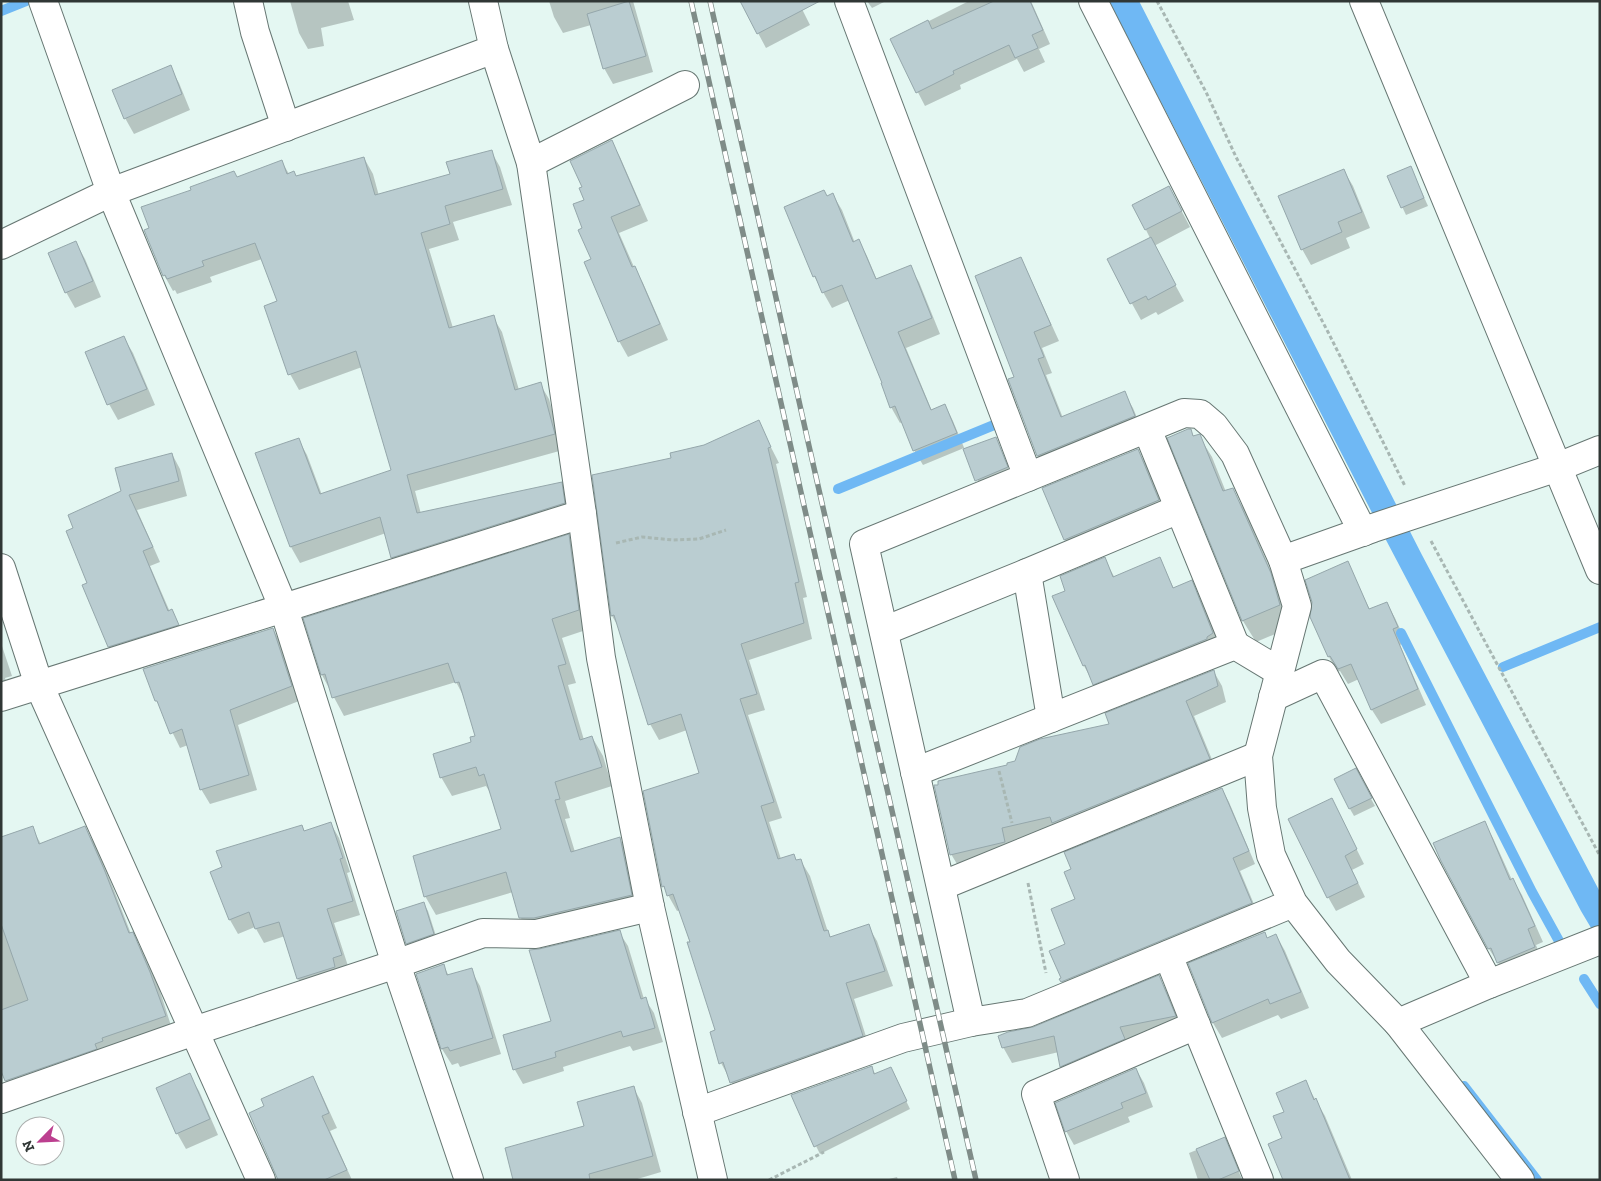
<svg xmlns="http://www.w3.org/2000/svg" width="1601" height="1181" viewBox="0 0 1601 1181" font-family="'Zilla Slab',serif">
<rect width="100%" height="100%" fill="#e4f7f2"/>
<polygon fill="#6fb8f4" points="1109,1 1139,1 1422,555 1600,892 1600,943 1581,911 1386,540"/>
<g fill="#0003">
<polygon points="290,1 348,1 354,20 321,28 324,46 308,49 299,33"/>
<polygon points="549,1 633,1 653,72 613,84 604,68 591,25 563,33 554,17"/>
<polygon points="798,1 810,25 766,48 758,33"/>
<polygon points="867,1 886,1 872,8"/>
<polygon points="969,1 1031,1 1050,44 1039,49 1045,62 1024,72 1017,59 960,85 961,89 925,106 891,40"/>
<polygon points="170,67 179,83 190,110 134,134 125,118"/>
<polygon points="611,141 620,157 648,221 619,233 634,267 643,283 668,340 628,357 619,341 584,229 586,200 583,188"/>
<polygon points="491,151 500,167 512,205 453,222 459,240 429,249 453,328 493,317 502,332 519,390 540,384 549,399 563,450 415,491 421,514 561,483 570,499 573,519 402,573 393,557 386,533 300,563 291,547 257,454 298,439 307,455 322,495 392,471 362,367 299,390 290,374 278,302 262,259 210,277 212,282 177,294 175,290 173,291 164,275 237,178 282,162 289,174 297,177 364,158 373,174 379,196 451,175"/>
<polygon points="1344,171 1353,186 1370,228 1346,238 1350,248 1311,265 1302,249"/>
<polygon points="1414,175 1428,206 1406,215 1388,177"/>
<polygon points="1169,187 1190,227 1154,246 1184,301 1158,315 1156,312 1141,320 1108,260 1150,238 1146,230"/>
<polygon points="833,195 842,210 855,243 859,241 867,256 877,280 910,267 919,282 940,334 906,348 932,411 945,405 953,421 965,450 996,438 1011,475 981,488 964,448 923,465 914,450 902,422 900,423 891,407 884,384 850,300 832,308 814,276 827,197"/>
<polygon points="76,243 85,259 101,297 75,308 66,292"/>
<polygon points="1020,259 1029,275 1059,341 1042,348 1052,373 1046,375 1063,418 1124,393 1133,408 1143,432 1047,471 1038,456 1010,380 1016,378"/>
<polygon points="124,338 133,353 155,405 118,420 109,404 87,353"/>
<polygon points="758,422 779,463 776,464 807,597 803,598 812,639 749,660 765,710 748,715 782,818 769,822 781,859 793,855 797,861 801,861 810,876 828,932 831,938 868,926 877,941 893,986 854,999 871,1052 740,1098 721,1063 717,1031 680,910 677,911 663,886 701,773 687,730 659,740 650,724 618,626 612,616 594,476 673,459 705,447"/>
<polygon points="1190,430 1194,437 1199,436 1212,457 1226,492 1232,489 1245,511 1282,596 1292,627 1256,642 1243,621 1169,438"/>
<polygon points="1138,450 1146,465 1167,516 1074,555 1065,540 1044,489"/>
<polygon points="172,454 180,469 187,496 137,510 160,562 150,566 170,612 172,611 186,640 118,661 109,646 89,583 75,528"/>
<polygon points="568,536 579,555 589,629 562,638 576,683 568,685 584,740 592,737 603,756 612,786 565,801 570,818 565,819 575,852 620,839 631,858 642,914 532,937 521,918 513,892 436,915 425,896 502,830 491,794 486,786 452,796 441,777 473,743 477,736 466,701 456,682 344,716 322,675 305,619"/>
<polygon points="1104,559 1115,578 1160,559 1174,589 1191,582 1199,596 1221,648 1102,698 1084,666 1054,597 1067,591"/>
<polygon points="1347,563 1370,610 1387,603 1395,618 1406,642 1400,645 1426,705 1381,724 1372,710 1359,679 1348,684 1340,671 1337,672 1329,657 1311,617"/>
<polygon points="273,629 281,644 299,701 238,725 257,790 210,804 201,789 188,745 180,748 157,701"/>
<polygon points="1,643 12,676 5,678 11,696 1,701"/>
<polygon points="1214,672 1222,686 1226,702 1194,716 1218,774 1059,832 1010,843 1013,857 960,869 951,854 1009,766 1111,725"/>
<polygon points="1355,770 1375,806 1354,816 1350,809"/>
<polygon points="1222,789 1229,802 1255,864 1240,871 1259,916 1069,994 1061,979 1077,900"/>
<polygon points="1332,800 1364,864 1352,870 1365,897 1336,911 1328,897"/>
<polygon points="1484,822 1493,838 1512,880 1513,880 1522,895 1543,942 1536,945 1543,963 1508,978 1489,949 1442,861"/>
<polygon points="331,824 339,838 350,872 347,873 360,915 334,923 349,969 306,992 298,979 285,936 264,943 255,927 238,934 230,920 212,872 302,826 305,832"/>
<polygon points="85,828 94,843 112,885 131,934 141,949 159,988 173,1032 15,1096 6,1081 1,1049 1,877 33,830 41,844"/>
<polygon points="424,904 428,911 438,942 412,951 407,943"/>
<polygon points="619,932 628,946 644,999 645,999 654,1013 663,1042 633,1051 630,1046 563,1067 564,1071 523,1084 515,1070 552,1022 540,950"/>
<polygon points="1276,935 1285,951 1309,1008 1281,1019 1278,1015 1222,1038 1213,1023 1190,964"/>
<polygon points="443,965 449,976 471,970 480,986 501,1054 460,1067 458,1063 452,1065 442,1049 417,974"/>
<polygon points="1159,977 1167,992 1183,1031 1070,1081 1061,1066 1059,1052 1012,1063 1003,1047 1033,1029"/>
<polygon points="871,1067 876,1075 894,1076 910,1109 820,1154 816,1146"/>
<polygon points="1136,1069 1144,1083 1153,1107 1128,1117 1130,1122 1074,1145 1066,1131"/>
<polygon points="189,1075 199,1091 218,1135 186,1149 177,1133"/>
<polygon points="313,1078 321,1093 337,1128 330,1131 352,1180 277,1180 265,1107"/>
<polygon points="1305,1082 1325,1116 1352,1180 1285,1180 1283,1139 1286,1112"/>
<polygon points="633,1087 642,1103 661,1172 634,1180 515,1180 585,1127"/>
<polygon points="1224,1139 1242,1179 1198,1180 1189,1153"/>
<polygon points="897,1177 898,1180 885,1180"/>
</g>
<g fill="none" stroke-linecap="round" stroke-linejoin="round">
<g stroke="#6fb8f4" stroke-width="10">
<polyline points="1,11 26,1"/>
<polyline points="838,489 994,425"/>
<polyline points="1401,633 1532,892 1559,941"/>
<polyline points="1503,667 1600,627"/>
<polyline points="1584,979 1600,1004"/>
<polyline points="1464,1086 1537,1180"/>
</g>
</g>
<g fill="#bacdd1" stroke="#95a7ab">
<polygon points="629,1 646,56 603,69 587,14"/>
<polygon points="740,1 820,1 757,34"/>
<polygon points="994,1 1030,1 1043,30 1032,35 1038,48 1015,58 1009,45 953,71 954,74 916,93 890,39 928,20 932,29"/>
<polygon points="171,65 182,94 124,119 112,90"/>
<polygon points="612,140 640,205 611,217 632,267 635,266 660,324 618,342 584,262 591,259 578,230 582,228 573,204 584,200 579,188 582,187 570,161"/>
<polygon points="492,150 503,189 445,206 450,224 421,233 449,328 494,315 515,390 541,382 555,434 407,475 417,513 562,482 565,503 391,558 380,517 290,547 255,453 299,438 320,494 391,470 356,351 288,375 264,306 277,301 255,243 202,261 204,266 167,279 165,275 163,276 144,230 149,228 141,207 191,190 190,187 234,171 237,177 282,160 287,174 294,171 296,176 364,157 375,195 450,174 446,162"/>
<polygon points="1411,166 1424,198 1401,208 1387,176"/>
<polygon points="1344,169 1362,212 1338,222 1342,232 1301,250 1278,196"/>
<polygon points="1169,186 1182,211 1145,230 1132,205"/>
<polygon points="824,190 827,196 833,193 853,242 859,239 876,279 911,265 932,318 898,332 931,410 945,404 957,433 913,451 895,406 890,408 881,383 882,383 842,285 822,293 815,276 813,277 784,207"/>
<polygon points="1151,237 1176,285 1148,300 1146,296 1130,304 1107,259"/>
<polygon points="76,241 93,281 65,293 48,253"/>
<polygon points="1021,257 1051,325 1034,332 1044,357 1038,359 1061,417 1125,391 1135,416 1037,456 1008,379 1014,377 975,276"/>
<polygon points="124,336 147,389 107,405 85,352"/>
<polygon points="759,420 771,447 768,448 799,582 795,583 804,623 741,644 757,694 740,699 774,802 761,806 778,859 794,854 796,860 801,859 824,931 828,930 830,937 869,924 885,971 846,983 863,1036 730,1083 723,1062 719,1064 710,1032 715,1030 687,942 690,942 673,894 667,896 664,886 662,887 643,791 699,773 681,714 648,725 614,615 611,616 592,475 671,458 670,453 704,445"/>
<polygon points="1188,429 1191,429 1193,436 1200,434 1223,491 1233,488 1271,573 1280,605 1242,621 1167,438"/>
<polygon points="996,437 1008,467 975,481 963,449"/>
<polygon points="1138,449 1159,500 1064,540 1042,488"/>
<polygon points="172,453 179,481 129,495 153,547 143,551 168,611 172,609 179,625 108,647 82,585 87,583 66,531 73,528 68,515 121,491 115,468"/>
<polygon points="569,534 579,610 552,619 566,664 558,666 580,740 592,736 602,767 555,782 560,799 555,800 571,852 620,837 632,895 534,918 519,918 506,872 424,897 413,856 501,829 484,774 479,776 476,767 440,778 433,754 471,742 470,737 475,736 459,682 455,683 448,663 332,698 325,674 321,675 303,618"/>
<polygon points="1105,557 1113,577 1160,557 1173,588 1192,580 1213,633 1207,637 1207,639 1093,685 1085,665 1083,666 1052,596 1065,591 1060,576"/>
<polygon points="1348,561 1369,609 1387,602 1398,627 1393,629 1418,689 1371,710 1351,664 1338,669 1330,656 1328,657 1310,617 1312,602 1305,580"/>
<polygon points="273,628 292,686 230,710 249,775 200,790 182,729 170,734 157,701 155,701 143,669"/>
<polygon points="1214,670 1218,686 1186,701 1210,759 1052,823 1050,817 1002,828 1005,842 950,855 934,785 938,785 938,781 1007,765 1007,763 1015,761 1020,747 1040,739 1109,724 1105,713"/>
<polygon points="1356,768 1372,798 1349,809 1334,779"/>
<polygon points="1222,788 1249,851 1233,858 1252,903 1061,982 1059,979 1061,978 1049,951 1065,944 1051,909 1075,899 1064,872 1071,869 1064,852"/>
<polygon points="1332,798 1357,849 1345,856 1358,883 1327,898 1288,819"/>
<polygon points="1485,821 1510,880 1513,878 1535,926 1528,929 1535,947 1497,963 1491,948 1488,949 1441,861 1433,843"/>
<polygon points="331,822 343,858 340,859 353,901 327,909 342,955 333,958 335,967 297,979 279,922 255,929 249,912 229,920 210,872 222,867 216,851 302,825 304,831"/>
<polygon points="33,826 39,844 85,826 104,869 129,933 133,932 150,972 166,1016 102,1038 103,1041 95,1044 97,1049 5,1081 1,1071 1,1010 28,1000 1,924 1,837"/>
<polygon points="424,902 434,934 406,944 396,911"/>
<polygon points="620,930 641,999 646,997 655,1028 623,1037 621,1031 555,1052 556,1057 513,1070 503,1035 551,1021 529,950 539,949"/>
<polygon points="1265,932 1267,938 1276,934 1301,992 1270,1004 1268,999 1212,1023 1188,963"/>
<polygon points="444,964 447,975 472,968 493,1038 450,1051 448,1047 441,1049 416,974"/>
<polygon points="1159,975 1176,1016 1120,1027 1125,1039 1060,1067 1054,1036 1002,1048 998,1036 1008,1032 1033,1027"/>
<polygon points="872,1066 874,1074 891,1067 907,1101 814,1147 791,1095"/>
<polygon points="1136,1068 1146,1093 1121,1103 1123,1108 1065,1132 1055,1103"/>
<polygon points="190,1073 210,1119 176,1134 156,1088"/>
<polygon points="313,1076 329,1113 322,1116 347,1170 324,1180 278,1180 249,1113 264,1106 261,1099"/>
<polygon points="1306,1080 1314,1100 1316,1098 1350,1180 1283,1180 1268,1144 1282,1138 1273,1116 1284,1112 1276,1093"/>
<polygon points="634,1086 653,1156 589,1174 590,1180 513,1180 505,1148 584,1126 577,1102"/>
<polygon points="1225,1137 1239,1171 1218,1180 1210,1180 1196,1149"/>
</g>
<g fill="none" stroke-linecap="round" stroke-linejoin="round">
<defs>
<g id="minor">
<polyline points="43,1 111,192 284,609 396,964 469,1180"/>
<polyline points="248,1 255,32 286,127"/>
<polyline points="483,1 494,49 531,163 582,514 601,658 650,907 713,1180"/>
<polyline points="849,1 1028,477"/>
<polyline points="1093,1 1363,532"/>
<polyline points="1364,1 1600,570"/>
<polyline points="531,163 685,85"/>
<polyline points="1,245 111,192 494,49"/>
<polyline points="1147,429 1235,645"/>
<polyline points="1283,560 1373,528 1558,467 1600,450"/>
<polyline points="1,568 39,685 261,1180"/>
<polyline points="1027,573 1051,718"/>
<polyline points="884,631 1027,573 1179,509"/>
<polyline points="1,697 582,514"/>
<polyline points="1273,697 1323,674 1489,984"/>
<polyline points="915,772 1235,645 1280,672"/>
<polyline points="941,886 1258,756"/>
<polyline points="1293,903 1027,1013 971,1022 864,544 1184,413 1200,414 1214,426 1235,454 1283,560 1297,606 1258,756 1262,808 1271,855 1293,903 1338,961 1398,1023 1520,1180"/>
<polyline points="1168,955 1196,1025"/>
<polyline points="1398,1023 1489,984 1600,940"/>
<polyline points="1,1099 194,1031 396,964 483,933 536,934 650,907"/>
<polyline points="697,1112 903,1038 971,1022"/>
<polyline points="1065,1180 1036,1094 1196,1025 1259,1180"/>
</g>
</defs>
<use href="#minor" stroke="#677773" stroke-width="30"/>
<g stroke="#a8b7b3" stroke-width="3" stroke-dasharray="4 2.5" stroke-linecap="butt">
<polyline points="1157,1 1206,92 1236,157 1328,332 1405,486"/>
<polyline points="1431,541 1600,856"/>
<polyline points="616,543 642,537 673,540 699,539 726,530"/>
<polyline points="999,771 1012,823"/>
<polyline points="1028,883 1046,973"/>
<polyline points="769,1180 824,1152"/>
</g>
<use href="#minor" stroke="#fff" stroke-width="28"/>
<defs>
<g id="rail">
<polyline points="691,1 955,1180"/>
<polyline points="710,1 809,446 976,1180"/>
</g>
</defs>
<use href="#rail" stroke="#7f8c88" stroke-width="5.5"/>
<use href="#rail" stroke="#fff" stroke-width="4" stroke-dasharray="11" stroke-linecap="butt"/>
</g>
<rect width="1601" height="1181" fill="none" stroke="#303735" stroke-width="5"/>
<g transform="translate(40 1141) rotate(246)"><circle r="24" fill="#ffffff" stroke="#acafae"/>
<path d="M0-4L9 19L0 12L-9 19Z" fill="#bc3f8f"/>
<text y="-8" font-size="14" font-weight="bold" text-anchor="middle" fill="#303735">N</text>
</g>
</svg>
